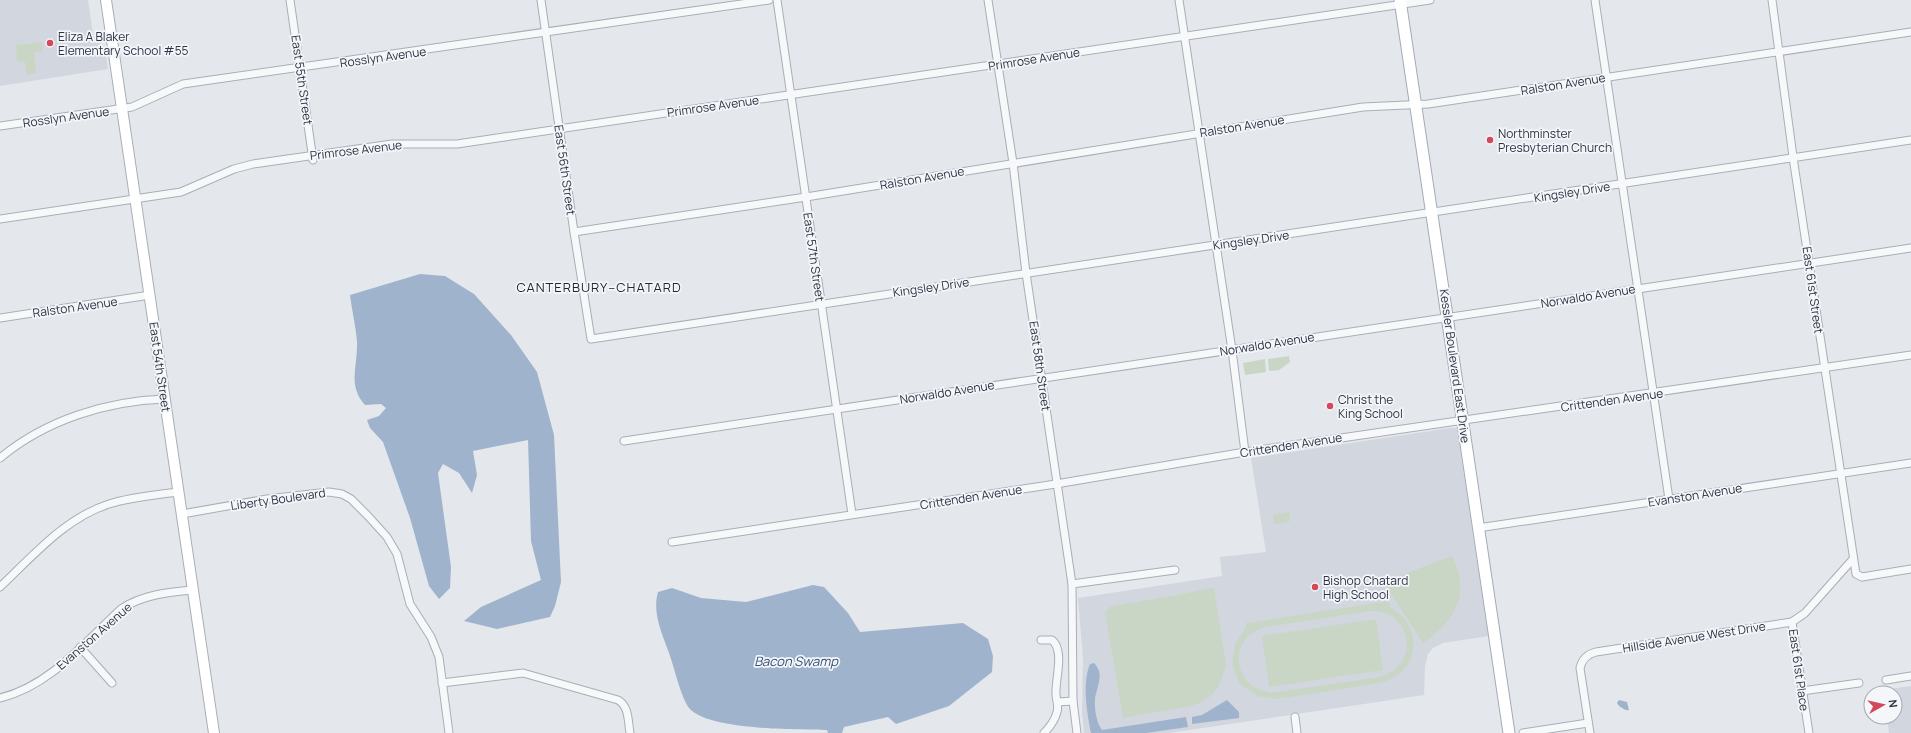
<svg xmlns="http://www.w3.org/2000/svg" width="1911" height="733" viewBox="0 0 1911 733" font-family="Manrope,sans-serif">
<rect width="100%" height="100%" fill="#e4e7ec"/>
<g fill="#d2d6de">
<polygon points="0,0 88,0 93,35 105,50 108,69 0,86"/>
<polygon points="1450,428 1457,428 1488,636 1443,643 1433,648 1428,654 1425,666 1424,695 1169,733 1084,733 1082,712 1083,659 1078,598 1222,576 1220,557 1266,552 1251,458"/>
<polygon points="1911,686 1911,733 1889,733 1887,717 1895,717 1895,693 1883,693 1883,690"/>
</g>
<g fill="#c9d6c5" fill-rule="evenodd">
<polygon points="42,42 43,51 34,52 36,73 27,75 25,62 17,61 16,45"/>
<polygon points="1289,356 1290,362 1279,370 1269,371 1268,359"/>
<polygon points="1265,359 1266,372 1245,375 1243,363"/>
<polygon points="1289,512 1290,521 1274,524 1273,515"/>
<path d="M1452,556C1471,595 1455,620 1423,643L1386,586L1389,580Z"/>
<path d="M1214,588L1226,664C1218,700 1203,705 1169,710C1154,713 1138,715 1123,718L1105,612L1110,607Z"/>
<path d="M1389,601L1390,607C1425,627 1420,673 1380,683L1277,699L1257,696L1240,684L1232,665L1235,644L1246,628V623ZM1369,611C1413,608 1422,666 1379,677L1272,693C1231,689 1227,636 1266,627Z"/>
<polygon points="1376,619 1383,670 1269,687 1262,636"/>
</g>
<g fill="#9fb4cc">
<path d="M420,274L445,276L474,294L511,335L537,372L554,435L561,582L555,606L550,617L497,629L464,621L481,607L541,580L531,541L528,440L473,451L477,475L472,493L459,473L443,464L438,473L451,567L450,588L439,599L429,586L410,518L383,442L370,428L367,420L379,416L386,408L381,404L365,405C347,385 358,366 357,342C356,327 352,311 350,295Z"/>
<path d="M813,585L824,587L848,613L860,632L963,623L988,639L993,656L992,672L949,706L896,724L888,717L844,727L842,733H828L827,730C798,729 701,731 687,705C679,690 675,670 669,653C662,633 652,613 658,592L672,588L701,598L746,602Z"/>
<path d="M1094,663C1105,674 1097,686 1095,699C1094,708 1097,724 1102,730L1186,717L1188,727L1146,733H1091C1087,712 1082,684 1090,664Z"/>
<polygon points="1227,700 1239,712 1239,718 1192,724 1192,717 1202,715"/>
<path d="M1619,700L1627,702L1629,710C1625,711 1618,706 1617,703Z"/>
</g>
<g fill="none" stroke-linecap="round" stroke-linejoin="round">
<defs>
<g id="street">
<polyline points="290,0 313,160"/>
<polyline points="541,0 574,232 591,339 1911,140"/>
<polyline points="777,0 852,514"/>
<polyline points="988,0 1013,163 1026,273 1072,584 1073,701 1077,733"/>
<polyline points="1179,0 1232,350 1245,452"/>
<polyline points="1595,0 1669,499"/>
<polyline points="1772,0 1794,164 1856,574 1862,577 1911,569"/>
<polyline points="0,126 132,107 183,84 769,0"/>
<polyline points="0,219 181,192 234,169 253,164 392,144 457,144 1430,0"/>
<polyline points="574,232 806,197 1363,107 1428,104 1911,32"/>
<polyline points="0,318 150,295"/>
<polyline points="624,441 1911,248"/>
<path d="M0,458C46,420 106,401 165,399"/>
<polyline points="182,514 267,499 329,492 342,494 351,499 368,516 387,537 397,554 410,604 431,637 439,657 449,733"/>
<polyline points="1478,528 1911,463"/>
<polyline points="672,542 1056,484 1245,452 1911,355"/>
<polyline points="1072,584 1175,570"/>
<path d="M0,587C33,556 65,518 109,504C131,497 155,495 178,492"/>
<path d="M1041,640H1052C1065,651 1055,679 1056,694C1056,700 1059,706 1057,712C1055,720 1050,727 1044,733"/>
<polyline points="80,647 112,683"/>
<polyline points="1886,680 1911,676"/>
<path d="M442,683L523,673L618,700C629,706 628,721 630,733"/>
<polyline points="1802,691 1859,683"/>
<path d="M0,698C50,686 85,642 121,609C142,595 168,592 193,590"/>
<polyline points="1058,702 1073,701"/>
<polyline points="1295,717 1297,733"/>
<polyline points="1523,733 1588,723"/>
<path d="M1590,733L1580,668C1582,659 1588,654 1596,652L1792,622"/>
<polyline points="1809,733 1792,622 1805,613 1853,559"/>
</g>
<polyline id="secondary" points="106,0 214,733"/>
<polyline id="primary" points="1400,0 1509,733"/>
</defs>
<use href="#street" stroke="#a9aeb7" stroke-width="9"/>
<use href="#secondary" stroke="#a9aeb7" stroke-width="12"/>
<use href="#primary" stroke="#a3abb8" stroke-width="13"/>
<use href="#street" stroke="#f7f8fa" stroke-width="7"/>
<use href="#secondary" stroke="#fff" stroke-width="10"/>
<use href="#primary" stroke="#fff" stroke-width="11"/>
</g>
<g fill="#d1495b" stroke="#f4f6f9" stroke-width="1.5">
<circle cx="50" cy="43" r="4"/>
<circle cx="1490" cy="140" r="4"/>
<circle cx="1330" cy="406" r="4"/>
<circle cx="1315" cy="587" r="4"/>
</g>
<g text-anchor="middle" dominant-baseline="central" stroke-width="3.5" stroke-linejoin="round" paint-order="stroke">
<g font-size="12" fill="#2b3445" stroke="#f4f6f9" text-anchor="start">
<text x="58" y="36">Eliza A Blaker<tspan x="58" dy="14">Elementary School #55</tspan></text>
<text x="1498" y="133">Northminster<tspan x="1498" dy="14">Presbyterian Church</tspan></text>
<text x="1338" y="399">Christ the<tspan x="1338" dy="14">King School</tspan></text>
<text x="1323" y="580">Bishop Chatard<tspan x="1323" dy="14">High School</tspan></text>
</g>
<g font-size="12" fill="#2b3445" stroke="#f4f6f9">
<text transform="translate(383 57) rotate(-8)">Rosslyn Avenue</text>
<text transform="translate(1034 59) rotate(-9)">Primrose Avenue</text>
<text transform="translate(302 80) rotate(82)">East 55th Street</text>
<text transform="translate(1563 84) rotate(-9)">Ralston Avenue</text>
<text transform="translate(713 106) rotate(-8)">Primrose Avenue</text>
<text transform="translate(66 117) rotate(-8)">Rosslyn Avenue</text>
<text transform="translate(1242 126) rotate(-9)">Ralston Avenue</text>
<text transform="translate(356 150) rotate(-7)">Primrose Avenue</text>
<text transform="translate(565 170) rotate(82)">East 56th Street</text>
<text transform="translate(922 178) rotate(-10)">Ralston Avenue</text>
<text transform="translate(1572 192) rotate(-9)">Kingsley Drive</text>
<text transform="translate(1251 240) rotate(-8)">Kingsley Drive</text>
<text transform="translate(814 257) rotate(82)">East 57th Street</text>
<text transform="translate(931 287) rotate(-8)">Kingsley Drive</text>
<text transform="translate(1813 290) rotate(82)">East 61st Street</text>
<text transform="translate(1588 296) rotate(-9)">Norwaldo Avenue</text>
<text transform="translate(75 307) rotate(-8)">Ralston Avenue</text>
<text transform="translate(1267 344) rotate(-9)">Norwaldo Avenue</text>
<text transform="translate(1040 366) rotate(82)">East 58th Street</text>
<text transform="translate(1455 366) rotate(82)">Kessler Boulevard East Drive</text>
<text transform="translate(160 367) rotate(82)">East 54th Street</text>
<text transform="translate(947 392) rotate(-9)">Norwaldo Avenue</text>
<text transform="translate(1612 400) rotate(-8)">Crittenden Avenue</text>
<text transform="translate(1291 445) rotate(-9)">Crittenden Avenue</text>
<text transform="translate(1695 495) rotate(-9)">Evanston Avenue</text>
<text transform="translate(971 497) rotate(-9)">Crittenden Avenue</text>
<text transform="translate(278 499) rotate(-8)">Liberty Boulevard</text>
<text transform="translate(94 636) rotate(-41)">Evanston Avenue</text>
<text transform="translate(1694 637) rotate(-9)">Hillside Avenue West Drive</text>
<text transform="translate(1799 670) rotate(82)">East 61st Place</text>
</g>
<g font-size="13" letter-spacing="1" fill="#1d2536" stroke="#f4f6f9">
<text x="599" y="287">CANTERBURY–CHATARD</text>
</g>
<g font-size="13" font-style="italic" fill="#34527a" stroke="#f4f6f9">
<text x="796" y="661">Bacon Swamp</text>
</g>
</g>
<g transform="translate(1883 705) rotate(82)"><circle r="19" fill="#f4f6f9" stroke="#a4a8b1"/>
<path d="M0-3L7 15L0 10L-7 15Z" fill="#d1495b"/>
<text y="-6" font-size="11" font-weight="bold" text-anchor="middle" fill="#2b3445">N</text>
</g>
</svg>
